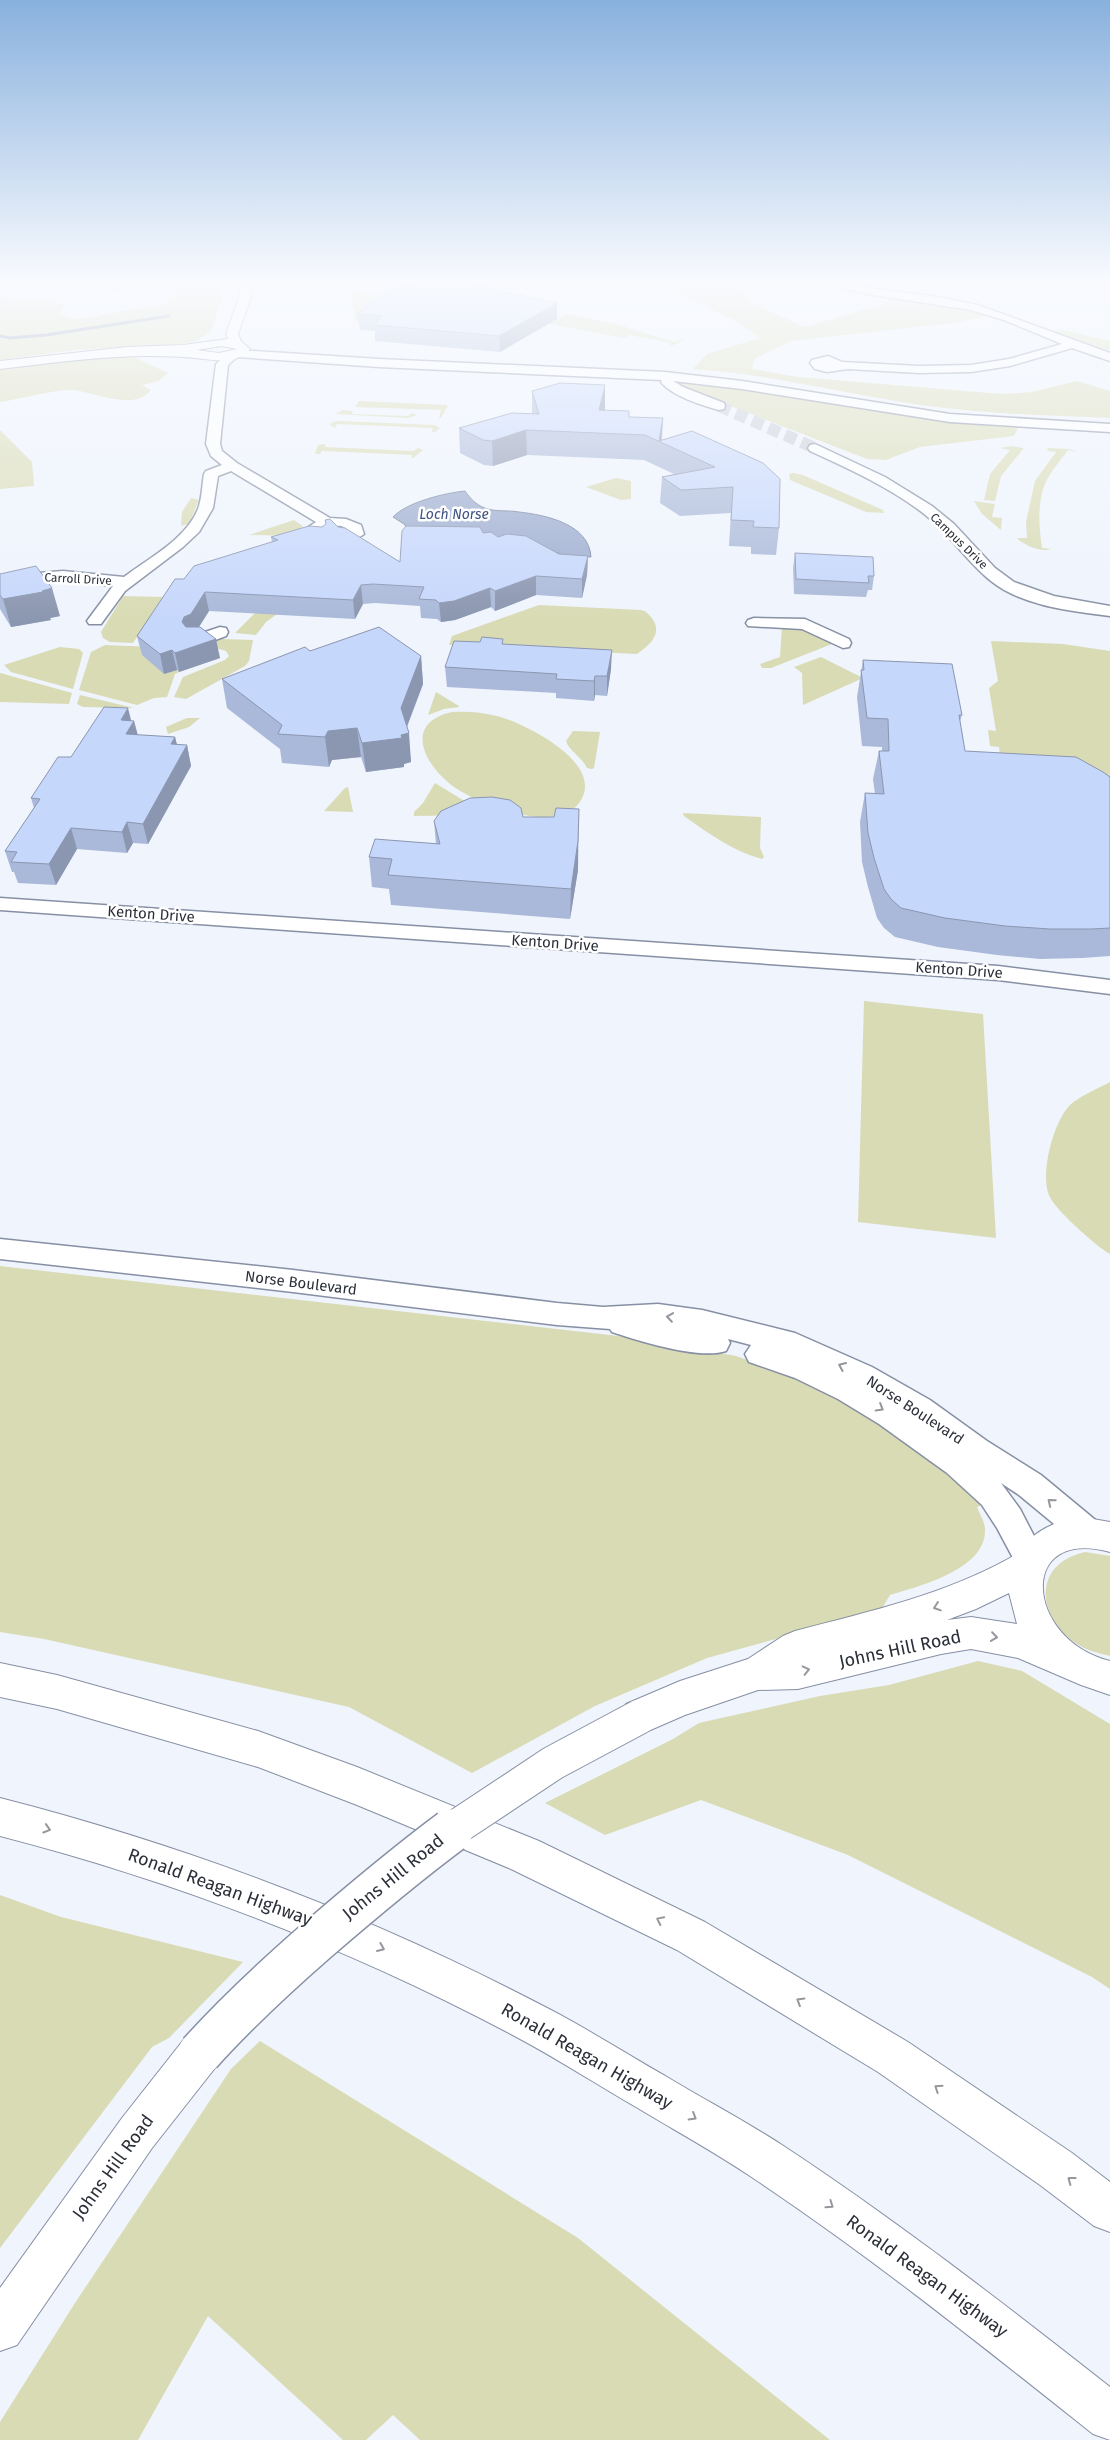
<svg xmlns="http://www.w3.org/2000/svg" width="1110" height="2440" viewBox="0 0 1110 2440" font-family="'Fira Sans',sans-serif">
<rect width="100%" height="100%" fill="#eff4fd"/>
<g fill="#d9dbb4">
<path d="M174,281H218L222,298L211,331L197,341L179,344L75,350L0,360V294L13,302L54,301L66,306L59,313C75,326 102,314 120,311C134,308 150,309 163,305C166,304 169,300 172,298L171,289Z"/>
<path d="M658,281C687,281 735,272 751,303L805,327L884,304L892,297L945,303L992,315L953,323L791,341L754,359L752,369L798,377L1002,394L1032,392L1077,381L1110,391V418C1047,415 983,414 921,405C845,394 770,374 693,369L707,354L760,338L738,322L685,297Z"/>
<polygon points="352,290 387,296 359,322 356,321 349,292"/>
<polygon points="567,314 616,324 674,342 683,339 684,340 672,346 670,345 671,343 629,335 625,338 548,324"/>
<polygon points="1047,330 1067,331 1110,341 1110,352"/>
<path d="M134,357L168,373L159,381L142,385L151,390C134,412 95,392 73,390C57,389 19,399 0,402V369L88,358Z"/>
<path d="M681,381C794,393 904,421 1018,428L1014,436L920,447L886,460L867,459L679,386L678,383Z"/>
<polygon points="359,401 448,405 441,418 430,418 439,418 441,410 355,407"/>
<polygon points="343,410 353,411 352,414 408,416 412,413 417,415 408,418 335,414"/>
<polygon points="337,421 435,425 440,428 435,432 432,432 433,428 337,424 335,428 329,424"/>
<polygon points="0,430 32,462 34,486 0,489"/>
<polygon points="323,444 325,444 325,447 414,451 418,448 423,450 412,459 412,455 322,451 320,454 315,454 318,445"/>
<polygon points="1012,446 1034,450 1024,448 1001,476 995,501 984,500 990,474 1010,450 1000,448"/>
<path d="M1048,448L1070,449L1077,452L1068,450C1060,461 1050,472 1045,484C1037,503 1039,528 1042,548L1051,549C1042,553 1023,545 1017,538H1027L1026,522L1035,481L1056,452L1047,451Z"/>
<polygon points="793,473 803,475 883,510 884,513 866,512 790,480 789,474"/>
<polygon points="616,478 631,481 631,499 621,500 586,487"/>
<polygon points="191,498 199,500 189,524 181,526 182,512"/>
<polygon points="974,501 995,504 992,517 1002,518 1001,530 982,514"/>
<polygon points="294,520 303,526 297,532 298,536 249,535"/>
<polygon points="123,596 163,597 133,643 110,642 103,638 101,632"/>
<path d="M539,605L641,610C646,611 647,613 651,617C664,633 650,645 637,654L449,645L452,636Z"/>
<polygon points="284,609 266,622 256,635 235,633 258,610"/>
<polygon points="782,626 800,627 832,644 771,668 762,668 760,664 780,657"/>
<polygon points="216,637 223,639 253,640 249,661 245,666 186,699 174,697 183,677 225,660 229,656 226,651 216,648"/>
<polygon points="991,641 1063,644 1110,651 1110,780 1000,756 999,747 990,746 988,730 996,731 989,688 998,681"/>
<polygon points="105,645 155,647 179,672 175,674 167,697 154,698 137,705 79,690 91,652"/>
<polygon points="60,647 79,649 83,653 73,689 11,672 4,665"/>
<polygon points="821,657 863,678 803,705 802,673 794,667"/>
<polygon points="0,673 72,693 69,704 0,702"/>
<polygon points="436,692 459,706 459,707 444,709 428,715"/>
<polygon points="80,695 134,708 83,707 77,704"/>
<path d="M452,712C467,711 482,712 497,716C524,723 608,764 579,803C556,836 474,803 450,784C423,762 404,723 452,712Z"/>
<polygon points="187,718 200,718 189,727 168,734 166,727"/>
<path d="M573,731L600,732L594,768L592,769L587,768C582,757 569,751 566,741Z"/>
<polygon points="435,783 476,808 473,815 414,816 414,812 423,803"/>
<polygon points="348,787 353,812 324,811 345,788"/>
<path d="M683,813L761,817L760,848L764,857L762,859C734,852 708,833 684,816Z"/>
<polygon points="864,1001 983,1014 996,1238 858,1222"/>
<path d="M1110,1082V1254C1096,1246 1059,1213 1051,1199C1038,1178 1053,1122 1070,1105C1078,1097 1099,1088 1110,1082Z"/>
<path d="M0,1266L645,1339L736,1356L811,1382L904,1430L986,1503L977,1507C979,1513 985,1522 985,1529C987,1569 920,1586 890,1595L881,1610L707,1658L595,1706L472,1773L349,1707L44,1639L0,1632Z"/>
<path d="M1085,1552L1110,1556V1656C1097,1653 1085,1650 1074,1642C1036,1614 1033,1564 1085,1552Z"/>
<polygon points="978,1661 1022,1671 1110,1724 1110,1989 1092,1977 848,1855 701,1800 605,1835 545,1803 673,1739 699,1723 820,1696 889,1685"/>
<polygon points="0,1895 61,1917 243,1962 169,2038 152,2047 0,2248"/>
<polygon points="260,2041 578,2238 830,2440 420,2440 393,2415 366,2440 343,2440 208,2316 138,2440 0,2440 0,2422 75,2303 231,2069"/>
</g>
<path fill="#9caccf" stroke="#7a86a2" d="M465,491C470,498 476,505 485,508C494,512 509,510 519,512C546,515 589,524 591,557L558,555L559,553L412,534L404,524L393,517C407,502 445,493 465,491Z"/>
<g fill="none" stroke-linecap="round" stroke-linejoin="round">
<polyline stroke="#7a86a2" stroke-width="3" points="0,336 10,338 46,335 169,316"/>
<polyline stroke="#c8cdd6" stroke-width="12" stroke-dasharray="12 6" stroke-linecap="butt" points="719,406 815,448"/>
<defs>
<g id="minor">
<polygon points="100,281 114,281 123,286 118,289"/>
<polygon points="827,281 841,281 867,288 938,297 978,305 1110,353 1110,361 1072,348 1010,366 971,372 919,373 848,369 827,372 815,369 810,363 812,360 828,356 842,362 919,366 971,365 1009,359 1062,344 1004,320 971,310 867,294 846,289"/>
<path d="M238,350L379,359L665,372L742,381L950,414L1110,424V432L950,422L742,389L673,381L683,387L724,403L725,406L724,409L719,410C701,405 672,396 661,382L662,380L379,367L237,357L228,365L220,444L222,451L237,463L330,518L346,519L361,525L364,534L346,546L338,541L349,532C339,516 319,536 306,533L304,530L316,522L231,471L218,476L213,508L199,532L183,547L125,591L101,624H89L87,621L113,586L63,581L0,586V576L63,571L124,577C149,558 186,539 198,509C202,499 202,485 204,474L206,471L222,465L211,456L206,444L216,364L228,353Z"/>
<path d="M815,444L885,477L932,506L954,524L995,568L1014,582L1054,596L1110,606V616C1071,611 1022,606 991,581C966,561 949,533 923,513C889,487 849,469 810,451L808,448L810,445Z"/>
<polygon points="754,618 805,619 849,639 851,643 849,647 843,648 802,629 748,626 746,623 748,620"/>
<polygon points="220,627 226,628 228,632 226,636 202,645 190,645 188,641 190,637"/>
<polygon points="0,898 998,966 1110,980 1110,994 998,980 0,910"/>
<path d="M0,1239L293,1270L557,1303L603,1307L658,1304L702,1310L795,1333L872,1367L930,1400L987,1441L1041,1475L1099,1523L1104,1533L1099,1543L1088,1547L1077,1543L1019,1495L1001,1483L1020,1509L1047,1561L1042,1571L1031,1576L1020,1571L997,1528L982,1505L947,1473L879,1424L838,1399L795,1378L749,1362L745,1354L751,1345L728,1339L730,1343L726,1351C700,1360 639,1341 612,1332L610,1329L557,1325L293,1292L0,1259Z"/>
</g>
<g id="major">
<path d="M240,281H252V294L238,334L241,341L250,349C240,363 219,361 204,359C136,351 67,361 0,369V361L127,347L183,345L228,339L226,334L240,294ZM222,346L237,349L219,353L196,350Z"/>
<path d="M1087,1518L1110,1522V1552C1016,1526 1025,1640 1110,1661V1695L1081,1685L1018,1658L971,1649L941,1654L798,1689L758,1690L685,1715L639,1735L626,1730L621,1717L626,1704L680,1681L748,1659L783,1636L795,1631C871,1611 948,1594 1017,1554C1022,1551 1024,1545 1029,1540C1045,1525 1066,1518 1087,1518ZM1009,1593L1017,1624L971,1617L947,1620L976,1609Z"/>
<polygon points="200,2032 215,2038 221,2053 215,2068 152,2148 17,2345 0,2351 0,2288 122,2118 185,2038"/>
</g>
<g id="highway">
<polygon points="0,1663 57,1675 258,1731 357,1767 539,1841 705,1922 908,2042 1072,2153 1110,2182 1110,2232 1094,2226 1040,2185 878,2072 677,1950 511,1869 357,1805 258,1767 57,1709 0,1697"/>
<path d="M0,1798C192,1847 376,1918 551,2010C591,2031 628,2055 667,2077C705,2100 745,2121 782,2145C896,2220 1003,2303 1110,2387V2440L1093,2434C981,2345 869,2255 750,2176C713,2151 674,2130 636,2107C598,2085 561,2061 522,2040C356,1951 182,1883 0,1836Z"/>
</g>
</defs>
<use href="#minor" stroke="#868fa4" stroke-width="3"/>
<use href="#major" stroke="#868fa4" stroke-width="2"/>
<use href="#highway" stroke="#868fa4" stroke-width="2"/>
<use href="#minor" fill="#fff" fill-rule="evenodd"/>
<use href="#major" fill="#fff" fill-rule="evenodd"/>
<use href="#highway" fill="#fff" fill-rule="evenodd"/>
<defs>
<polyline id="major-bridge-far1" points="449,1832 553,1763 639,1717"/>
<path id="major-bridge" d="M200,2053C236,2013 275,1977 315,1942C359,1904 404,1866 451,1831"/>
</defs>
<use href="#major-bridge-far1" stroke="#868fa4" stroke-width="36" stroke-linecap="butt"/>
<use href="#major-bridge" stroke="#868fa4" stroke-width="46" stroke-linecap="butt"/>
<use href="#major-bridge-far1" stroke="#fff" stroke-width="34"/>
<use href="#major-bridge" stroke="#fff" stroke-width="43"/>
</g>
<g fill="#aab9d9">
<polygon points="409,286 557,303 557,319 500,352 375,341 375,331 360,330 358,314"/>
<polygon points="532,391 605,409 604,410 629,417 663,418 662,440 692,431 779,528 776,555 751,554 751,547 729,546 731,513 680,516 660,503 662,477 674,474 644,460 527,455 493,466 484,465 460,453 459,428 532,413"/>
<polygon points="325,520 400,562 483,533 559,554 588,556 587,575 582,598 536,595 495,611 491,607 455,620 441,622 437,619 421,618 420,606 375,603 363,604 355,619 209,611 199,627 220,658 179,672 177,670 164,674 142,655 137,636 184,579 272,542 271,537 322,527 326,524"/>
<polygon points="795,553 874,576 872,590 868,590 866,597 794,594 793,568"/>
<polygon points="0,574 60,616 50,618 51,620 11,627 0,609"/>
<polygon points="503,644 611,669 607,696 595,695 594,701 556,698 556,693 447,687 445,667"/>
<polygon points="310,651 421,656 423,684 407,727 411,762 404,764 404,767 366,772 361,757 332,760 329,767 282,763 280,749 227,708 222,679"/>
<polygon points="863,660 962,715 960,721 965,751 1110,777 1110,956 1082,958 1040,959 997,955 938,947 895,937 884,928 877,918 868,887 862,862 860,822 865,793 875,794 873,779 879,751 882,751 882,747 862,746 857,697"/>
<polygon points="131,721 134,721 138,735 175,737 177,745 187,745 191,766 148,844 133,843 127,853 77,849 56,885 18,883 14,872 12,872 5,851 34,808 31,798 71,757"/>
<polygon points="579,809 578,870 570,919 391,905 389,889 372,887 369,857 436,844 434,821 523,817 554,817"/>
</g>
<g fill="#8b96b0">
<polygon points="557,303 557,319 500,352 499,336"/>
<polygon points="605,385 605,409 599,435 599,410"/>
<polygon points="663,418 661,443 659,441"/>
<polygon points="526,430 527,455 493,466 492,441"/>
<polygon points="588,556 587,575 582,598 582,579"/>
<polygon points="536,576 536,595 495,611 495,591"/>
<polygon points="361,585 363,604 355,619 353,600"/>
<polygon points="52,588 60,616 50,618 51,620 11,627 3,599"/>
<polygon points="490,588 491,607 455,620 441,622 439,603"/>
<polygon points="205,592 209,611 195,633 188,636 182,622 184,617"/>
<polygon points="216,639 220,658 179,672 175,653"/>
<polygon points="172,650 177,670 164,674 160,654"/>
<polygon points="612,650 611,669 607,696 607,676"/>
<polygon points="421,656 423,684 404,734 409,733 411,762 404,764 404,767 366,772 362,743 401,708"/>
<polygon points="595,676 595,695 594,701 594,681"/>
<polygon points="128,708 132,724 134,721 139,741 126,740 121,720"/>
<polygon points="357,728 361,757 332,760 329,767 325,737 328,731"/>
<polygon points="175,737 180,758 171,744"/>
<polygon points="187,745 191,766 148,844 143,824"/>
<polygon points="127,822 133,843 127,853 122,832"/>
<polygon points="71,828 77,849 56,885 49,864"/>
<polygon points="578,841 578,870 570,919 571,889"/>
</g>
<g fill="#c6d7fc" stroke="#8b96b0">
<polygon points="431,281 453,281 557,303 499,336 374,325 382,316 358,314 380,296 390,290 403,284 409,286"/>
<polygon points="560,383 605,385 599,410 629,411 629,417 663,418 659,441 692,431 763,463 780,479 779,528 753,527 754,521 731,520 733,487 681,490 662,477 715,467 645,435 526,430 492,441 483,440 459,428 512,413 539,414 532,391"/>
<polygon points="330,519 338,527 345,528 400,562 402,531 406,526 480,527 483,533 491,532 498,537 507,534 526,536 559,554 588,556 582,579 536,576 495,591 490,588 454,601 439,603 436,600 419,599 424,587 373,584 361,585 353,600 205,592 191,614 184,617 182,622 186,627 200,627 216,639 175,653 172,650 160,654 137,636 175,579 184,579 194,566 278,540 271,537 309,526 322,527 326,524 325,520"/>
<polygon points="795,553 873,557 874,576 868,576 869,583 796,579"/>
<polygon points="36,566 52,588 42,591 43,592 3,599 0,595 0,574"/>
<polygon points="379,627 421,656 401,708 409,733 401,735 402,738 362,743 357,728 328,731 325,737 278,734 282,725 222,679 305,647 310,651"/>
<polygon points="482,637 503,639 502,644 612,650 607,676 595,676 594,681 556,679 557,674 445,667 454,641 480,642"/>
<polygon points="863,660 952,664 962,715 959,715 965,751 1076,757 1103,772 1110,777 1110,928 1092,929 1050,929 1005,926 945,918 901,908 891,899 884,889 874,858 868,833 865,793 884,794 879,751 889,751 888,719 867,718 861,670 864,670"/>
<polygon points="104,707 128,708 121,720 134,721 126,734 175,737 171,744 187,745 143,824 127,822 122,832 71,828 49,864 11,862 17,852 5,851 40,799 31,798 58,757 71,757"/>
<polygon points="492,797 510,800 521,808 523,817 554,817 556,808 579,809 578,841 571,889 388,875 392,859 369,857 375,839 440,844 434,821 441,811 470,798"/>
</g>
<defs><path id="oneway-chevron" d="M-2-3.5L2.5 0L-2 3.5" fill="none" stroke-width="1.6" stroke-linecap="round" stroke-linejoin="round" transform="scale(1.25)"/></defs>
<g stroke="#95979c">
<use href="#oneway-chevron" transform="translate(670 1317) rotate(-172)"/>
<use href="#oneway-chevron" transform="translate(842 1366) rotate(-156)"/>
<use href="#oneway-chevron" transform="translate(880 1408) rotate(31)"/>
<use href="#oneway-chevron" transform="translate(1051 1502) rotate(-141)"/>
<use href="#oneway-chevron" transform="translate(937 1607) rotate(161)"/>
<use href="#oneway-chevron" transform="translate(994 1637) rotate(8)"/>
<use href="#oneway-chevron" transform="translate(806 1670) rotate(-13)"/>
<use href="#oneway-chevron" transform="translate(47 1829) rotate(17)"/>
<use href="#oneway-chevron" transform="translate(660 1920) rotate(-154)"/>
<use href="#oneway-chevron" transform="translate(381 1948) rotate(23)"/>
<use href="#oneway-chevron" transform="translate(800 2001) rotate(-149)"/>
<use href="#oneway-chevron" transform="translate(938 2088) rotate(-146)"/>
<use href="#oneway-chevron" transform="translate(693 2117) rotate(31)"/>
<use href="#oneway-chevron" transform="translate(1071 2180) rotate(-143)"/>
<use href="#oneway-chevron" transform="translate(830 2205) rotate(35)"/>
</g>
<linearGradient id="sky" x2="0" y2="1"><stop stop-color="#89b1de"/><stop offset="0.45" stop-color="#f8fafe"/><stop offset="1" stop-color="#f8fafe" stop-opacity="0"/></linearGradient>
<rect width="1110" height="622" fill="url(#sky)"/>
<g text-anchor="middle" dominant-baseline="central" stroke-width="5" stroke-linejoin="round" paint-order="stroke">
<g font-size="12" fill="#2b2f38" stroke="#fff">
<text transform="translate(959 541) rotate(44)">Campus Drive</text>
<text transform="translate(78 579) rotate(3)">Carroll Drive</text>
</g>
<g font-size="14" font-style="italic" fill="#3d5282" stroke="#fff">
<text x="454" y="514">Loch Norse</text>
</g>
<g font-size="15" fill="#2b2f38" stroke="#fff">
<text transform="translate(151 914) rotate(4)">Kenton Drive</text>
<text transform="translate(555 943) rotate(4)">Kenton Drive</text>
<text transform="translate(959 970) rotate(4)">Kenton Drive</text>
<text transform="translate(301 1283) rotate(7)">Norse Boulevard</text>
<text transform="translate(915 1410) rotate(33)">Norse Boulevard</text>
</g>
<g font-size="18" fill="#2b2f38" stroke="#fff">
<text transform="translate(900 1649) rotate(-12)">Johns Hill Road</text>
<text transform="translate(393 1877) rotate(-39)">Johns Hill Road</text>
<text transform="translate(220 1887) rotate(20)">Ronald Reagan Highway</text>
<text transform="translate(587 2056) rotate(30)">Ronald Reagan Highway</text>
<text transform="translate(113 2167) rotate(-54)">Johns Hill Road</text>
<text transform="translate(927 2276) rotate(36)">Ronald Reagan Highway</text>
</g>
</g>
</svg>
